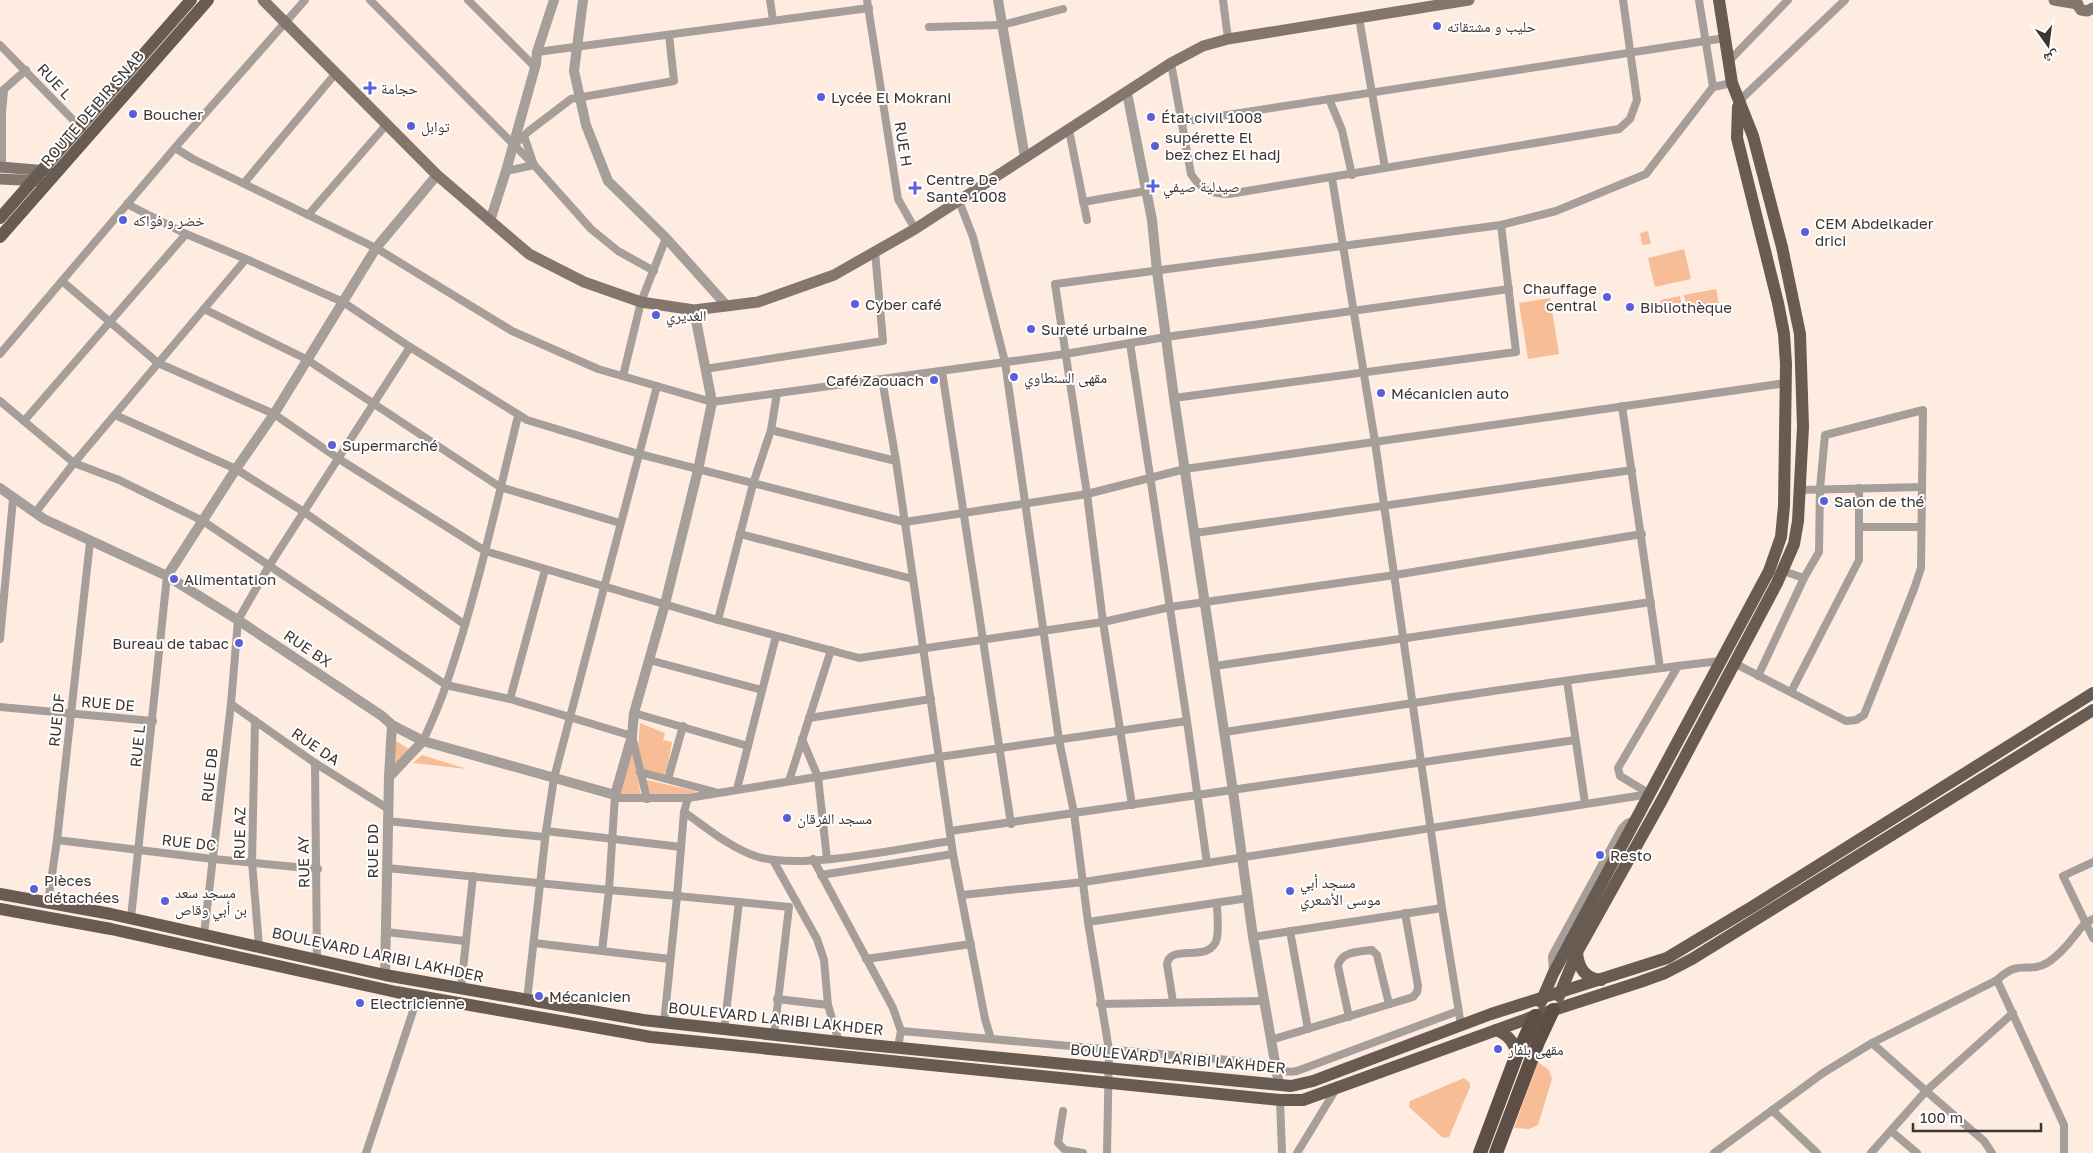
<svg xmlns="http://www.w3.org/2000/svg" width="2093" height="1153" viewBox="0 0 2093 1153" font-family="'Golos Text','Noto Naskh Arabic',sans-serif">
<rect width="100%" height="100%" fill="#ffece0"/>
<g fill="#f7bd97">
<polygon points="1648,231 1651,244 1642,245 1640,233"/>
<polygon points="1684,249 1691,279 1655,287 1648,258"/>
<polygon points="1716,289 1719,303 1687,309 1684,295"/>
<polygon points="1680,296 1683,310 1664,313 1660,307 1661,300"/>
<polygon points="1550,298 1559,354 1528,359 1519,303"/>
<polygon points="640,723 665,733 663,740 672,742 667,771 663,775 644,771 638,747"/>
<polygon points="392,738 410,750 392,772"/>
<polygon points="632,750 641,795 618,795"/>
<polygon points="422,755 467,769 413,763"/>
<polygon points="647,780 695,791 695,793 648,798 645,782"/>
<polygon points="1538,1062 1549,1070 1552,1079 1538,1125 1529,1129 1514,1128"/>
<polygon points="1464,1078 1470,1083 1470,1087 1449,1137 1443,1138 1409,1107 1410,1101"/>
</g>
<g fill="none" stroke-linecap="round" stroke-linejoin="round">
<g stroke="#a69e99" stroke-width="8">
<polyline points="370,0 534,165 591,229 618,251 654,271"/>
<polyline points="468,0 535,67"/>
<polyline points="770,0 773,20"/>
<polyline points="867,0 898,199 915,229"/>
<polyline points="1223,0 1228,39"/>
<polyline points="1699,0 1713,87 1732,83"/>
<polyline points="1359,18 1385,168"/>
<polyline points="929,27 1002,25 1063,9"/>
<polyline points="0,45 82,129"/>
<polyline points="537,52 869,8"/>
<polyline points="1729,61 1788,0"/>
<path d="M1171,63L1191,174C1201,190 1211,194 1229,194L1619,129L1630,119L1637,100L1623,0"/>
<polyline points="1,92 26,70"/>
<polyline points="1329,99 1342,130 1352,175"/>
<polyline points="1738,102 1845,0"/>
<polyline points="1181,122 1725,38"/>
<polyline points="1069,130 1087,220"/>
<polyline points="514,145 529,131 571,99 674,81 669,35"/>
<polyline points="175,148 193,159 376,248 512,331 598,369 712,402 1065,354 1166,337 1509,289"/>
<polyline points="2,167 2,113 4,90"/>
<polyline points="506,171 534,165 524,136"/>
<polyline points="1332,178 1375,442 1442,908 1461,1025"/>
<polyline points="244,183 336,73"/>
<polyline points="959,201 973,237 1005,362 1059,740 1074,813 1088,922 1109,1050 1107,1153"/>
<polyline points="1083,202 1146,191"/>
<polyline points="127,204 186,234 246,259 343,302 410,347 527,420 639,454 905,522 1087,494 1185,469 1786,383"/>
<polyline points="308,215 387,124"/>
<polyline points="62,281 158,363 274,414 339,459 485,551 718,620 859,658 1103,622 1170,607 1395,575 1642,534"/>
<polyline points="204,309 306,359 500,487 620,523"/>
<polyline points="1130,343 1187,721"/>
<polyline points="0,354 179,143 305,0"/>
<polyline points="705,369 883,341 875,252"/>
<polyline points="942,371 1011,824"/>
<polyline points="623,376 641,302 666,238"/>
<polyline points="882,379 896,461"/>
<polyline points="1174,398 1516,352 1501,225"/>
<polyline points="0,401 74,463 119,480 203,521 446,685 510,699 632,736 647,799"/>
<polyline points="1622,406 1660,668"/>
<polyline points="115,415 236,469 304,512 464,624"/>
<polyline points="24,421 186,234"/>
<polyline points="771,430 896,461 953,854 985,1019 991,1039"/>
<polyline points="1800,490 1922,487"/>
<polyline points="35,513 74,463 246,259"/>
<polyline points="1859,527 1921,527"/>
<polyline points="1195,533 1632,470"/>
<polyline points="740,534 913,579"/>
<polyline points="1783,571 1804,578"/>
<polyline points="718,620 753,484 771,430 777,393"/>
<polyline points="0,639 13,499"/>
<polyline points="649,660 762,690"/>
<polyline points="1734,663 1846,721 1856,720 1864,715 1914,589 1921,568 1923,410 1825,435 1820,488 1819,552 1804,578 1758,676"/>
<polyline points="1215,666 1651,602"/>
<polyline points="1567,681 1585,803"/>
<polyline points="1791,692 1859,560 1859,488"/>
<polyline points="510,699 545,570"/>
<polyline points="231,704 315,763 387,808"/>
<polyline points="0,707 153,721"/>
<polyline points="634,713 748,746"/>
<polyline points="809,718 931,699"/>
<polyline points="255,721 252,862 259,946"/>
<path d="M1225,732C1389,707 1554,680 1720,661"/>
<polyline points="802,739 818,777 827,859"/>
<path d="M423,741C431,723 440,704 446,685C476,598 496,506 518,416"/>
<polyline points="315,763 317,960"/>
<polyline points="640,772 715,792"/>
<polyline points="668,779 683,726"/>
<polyline points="789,781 831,650"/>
<polyline points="737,789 776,636"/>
<polyline points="1650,794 1620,776 1618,768 1678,666"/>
<polyline points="688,798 684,812 677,896 739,902 724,1030"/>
<polyline points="1132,805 1103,622 1087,494 1055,284 1501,225 1556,211 1646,174 1713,87"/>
<path d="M684,812C706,827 729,847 755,856C801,871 902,848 951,841"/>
<polyline points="387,821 545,837"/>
<polyline points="546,831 681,847"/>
<polyline points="950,831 1575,740"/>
<polyline points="57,840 213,859 318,869"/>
<polyline points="813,859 893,1008 901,1031"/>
<polyline points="773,860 817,939 824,960 828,1005 839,1042"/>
<polyline points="2093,862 2063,876 2093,938"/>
<polyline points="387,868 609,890 615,795 619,798 688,798 939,757 1187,721 1207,863"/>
<polyline points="821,875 953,854"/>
<polyline points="962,895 1084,882 1650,794"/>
<polyline points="48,902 57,840 90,542"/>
<polyline points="739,902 789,907 774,1035"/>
<polyline points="131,918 167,576"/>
<polyline points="1088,922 1248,898"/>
<polyline points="1290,931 1308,1029"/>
<polyline points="386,932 465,941"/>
<polyline points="204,934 231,704 238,620 269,566 410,347"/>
<polyline points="1253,937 1442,908"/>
<polyline points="534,943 670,959"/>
<polyline points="602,951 609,890 677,896 664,1023"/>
<polyline points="866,959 971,944"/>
<polyline points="1553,972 1552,956 1622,828 1627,823 1635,820"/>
<polyline points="1997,980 2064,1125 2064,1153"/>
<polyline points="461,988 473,876"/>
<polyline points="777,999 828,1005"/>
<polyline points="527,1000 546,831 554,778 657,386"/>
<path d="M1173,1002L1167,964C1170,942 1211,965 1217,938C1219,928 1217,914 1217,903"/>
<polyline points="1100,1004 1264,1001"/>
<path d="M1349,1017L1338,966C1341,951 1359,952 1372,950L1377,955L1389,1004"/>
<polyline points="1271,1040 1413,997 1417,992 1418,986 1405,913"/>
<path d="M898,1047L901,1031L1262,1063C1275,1067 1282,1074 1297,1071L1458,1011"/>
<polyline points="1280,1100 1282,1153"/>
<polyline points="1772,1110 1817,1153"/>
<polyline points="1063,1111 1058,1143 1065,1150 1083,1153"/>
<polyline points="1891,1131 1917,1153"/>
<polyline points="366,1153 418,996"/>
<polyline points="1297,1153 1336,1089"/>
<path d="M1714,1153L1823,1073L1872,1043L1997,980C2020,958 2028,974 2047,963C2062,954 2074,936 2085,923L2093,919"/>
<polyline points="1871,1153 1926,1091 1872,1043"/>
<polyline points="1992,1153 1984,1141 1926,1091 2013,1013"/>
</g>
<g stroke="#a69e99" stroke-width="10">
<polyline points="583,0 574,71 586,125 608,181 666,238 727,306"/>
<polyline points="998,0 1025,158"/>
<polyline points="1127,93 1152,220 1157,271 1174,398 1233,791 1253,937 1279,1085"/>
<polyline points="490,221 506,171 536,64 537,52 554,0"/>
<polyline points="0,488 44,519 167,576 238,620 382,716 392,725 423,741 615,795 632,736 634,713 665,604 698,470 712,402 694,310"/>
<polyline points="167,576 236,469 274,414 376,248 437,175"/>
<polyline points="389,777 392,725"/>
<polyline points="385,975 389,777 423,741"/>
</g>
<g stroke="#82766f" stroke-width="11">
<polyline points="263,0 437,175 529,254 584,282 641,302 694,310 758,302 834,275 915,229 1171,63 1203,46 1228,39 1469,0"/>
<polyline points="2054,0 2078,4"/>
<polyline points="2074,0 2081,10 2087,11 2093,8"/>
<polyline points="0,167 48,171"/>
<polyline points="0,179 41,181"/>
</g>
<g stroke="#685b52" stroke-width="12">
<polyline points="0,218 191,0"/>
<polyline points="0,237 208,0"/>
<polyline points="0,894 111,914 385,975 643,1020 839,1042 1291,1086 1313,1081 1491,1014 1667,958 1752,907 2093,693"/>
<polyline points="0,909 111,929 396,992 651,1037 1280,1100 1303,1100 1535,1016 1640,982 1665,973 1692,959 2093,710"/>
<path d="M1577,952C1578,967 1585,979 1601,980"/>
<polyline points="1559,996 1577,952 1662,800 1777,583 1794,544 1798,521 1803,427 1800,334 1782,247 1753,136 1732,83 1719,0"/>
<polyline points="1541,1002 1553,974 1769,571 1781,537 1784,506 1786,364 1784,334 1778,303 1737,138 1738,107"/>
<path d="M1496,1030C1509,1035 1516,1044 1516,1057"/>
</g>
<g stroke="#5e4f46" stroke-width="14">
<polyline points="1480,1153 1516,1057 1535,1016"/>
<polyline points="1496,1153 1538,1042 1553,1010"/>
</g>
</g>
<g fill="#5c60d8" stroke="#fff" stroke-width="2">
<circle cx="1437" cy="26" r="5"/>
<path d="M367.5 80.5h5v5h5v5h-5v5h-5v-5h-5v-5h5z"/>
<circle cx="821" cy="97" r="5"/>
<circle cx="133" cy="114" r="5"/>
<circle cx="1151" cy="117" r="5"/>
<circle cx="411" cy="126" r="5"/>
<circle cx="1155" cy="146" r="5"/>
<path d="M1150.5 178.5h5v5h5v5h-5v5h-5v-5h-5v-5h5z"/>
<path d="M912.5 180.5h5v5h5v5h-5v5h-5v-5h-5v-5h5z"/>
<circle cx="123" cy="220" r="5"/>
<circle cx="1805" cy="232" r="5"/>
<circle cx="1607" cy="297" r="5"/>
<circle cx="855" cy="304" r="5"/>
<circle cx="1630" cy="307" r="5"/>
<circle cx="656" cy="315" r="5"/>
<circle cx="1031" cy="329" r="5"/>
<circle cx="1014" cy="377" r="5"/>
<circle cx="934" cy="380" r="5"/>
<circle cx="1381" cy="393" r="5"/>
<circle cx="332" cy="445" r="5"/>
<circle cx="1824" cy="501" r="5"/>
<circle cx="174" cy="579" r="5"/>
<circle cx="239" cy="643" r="5"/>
<circle cx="787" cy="818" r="5"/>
<circle cx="1600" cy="855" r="5"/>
<circle cx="34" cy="889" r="5"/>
<circle cx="1290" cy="891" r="5"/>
<circle cx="165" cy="901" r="5"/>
<circle cx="539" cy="996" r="5"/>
<circle cx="360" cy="1003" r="5"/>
<circle cx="1498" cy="1049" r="5"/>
</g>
<g text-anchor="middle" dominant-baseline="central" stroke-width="4" stroke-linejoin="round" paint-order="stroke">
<g font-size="15" fill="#3d3531" stroke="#fff" text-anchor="start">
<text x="1447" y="26">حليب و مشتقاته</text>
<text x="381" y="88">حجامة</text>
<text x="831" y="97">Lycée El Mokrani</text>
<text x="143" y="114">Boucher</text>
<text x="1161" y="117">État civil 1008</text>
<text x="421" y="126">توابل</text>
<text x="1165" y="137">supérette El<tspan x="1165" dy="17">bez chez El hadj</tspan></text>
<text x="926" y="179">Centre De<tspan x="926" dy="17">Sante 1008</tspan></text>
<text x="1163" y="186">صيدلية صيفي</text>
<text x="133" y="220">خضر و فواكه</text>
<text x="1815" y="223">CEM Abdelkader<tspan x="1815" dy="17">drici</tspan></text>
<text x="1597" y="288" text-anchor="end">Chauffage<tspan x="1597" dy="17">central</tspan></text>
<text x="865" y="304">Cyber café</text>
<text x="1640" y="307">Bibliothèque</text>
<text x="666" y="315">الغديري</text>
<text x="1041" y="329">Sureté urbaine</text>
<text x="1024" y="377">مقهى السنطاوي</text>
<text x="924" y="380" text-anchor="end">Café Zaouach</text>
<text x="1391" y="393">Mécanicien auto</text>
<text x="342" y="445">Supermarché</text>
<text x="1834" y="501">Salon de thé</text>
<text x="184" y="579">Alimentation</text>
<text x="229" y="643" text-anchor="end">Bureau de tabac</text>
<text x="797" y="818">مسجد الفرقان</text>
<text x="1610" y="855">Resto</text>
<text x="44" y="880">Pièces<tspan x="44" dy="17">détachées</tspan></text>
<text x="1300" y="882">مسجد أبي<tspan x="1300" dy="17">موسى الأشعري</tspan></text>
<text x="175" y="892">مسجد سعد<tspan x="175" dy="17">بن أبي وقاص</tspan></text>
<text x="549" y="996">Mécanicien</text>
<text x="370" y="1003">Electricienne</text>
<text x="1508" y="1049">مقهى بلفار</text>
</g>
<g font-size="15" fill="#3d3531" stroke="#fff">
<text transform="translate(55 81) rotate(47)">RUE L</text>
<text transform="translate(92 108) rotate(-49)">ROUTE DE BIR SNAB</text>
<text transform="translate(904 144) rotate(81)">RUE H</text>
<text transform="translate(308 648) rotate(34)">RUE BX</text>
<text transform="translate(108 703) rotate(5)">RUE DE</text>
<text transform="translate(56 720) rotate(-84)">RUE DF</text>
<text transform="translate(137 746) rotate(-84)">RUE L</text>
<text transform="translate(316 746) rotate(34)">RUE DA</text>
<text transform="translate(209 775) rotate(-84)">RUE DB</text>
<text transform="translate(239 833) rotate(-89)">RUE AZ</text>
<text transform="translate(189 842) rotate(6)">RUE DC</text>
<text transform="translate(372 851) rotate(-90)">RUE DD</text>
<text transform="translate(303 862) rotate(-91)">RUE AY</text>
<text transform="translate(378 954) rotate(12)">BOULEVARD LARIBI LAKHDER</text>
<text transform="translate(776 1018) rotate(6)">BOULEVARD LARIBI LAKHDER</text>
<text transform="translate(1178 1058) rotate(5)">BOULEVARD LARIBI LAKHDER</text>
</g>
</g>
<g transform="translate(2048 45) rotate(166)" stroke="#ffffff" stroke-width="4" paint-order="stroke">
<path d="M0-4L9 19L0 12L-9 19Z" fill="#3d3531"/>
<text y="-8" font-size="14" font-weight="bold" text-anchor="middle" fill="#3d3531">ش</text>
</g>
<path d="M1913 1123v8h128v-8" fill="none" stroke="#3d3531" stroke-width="2.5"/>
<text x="1920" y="1123" font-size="15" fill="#3d3531" stroke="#ffffff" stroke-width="4" paint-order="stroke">100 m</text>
</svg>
